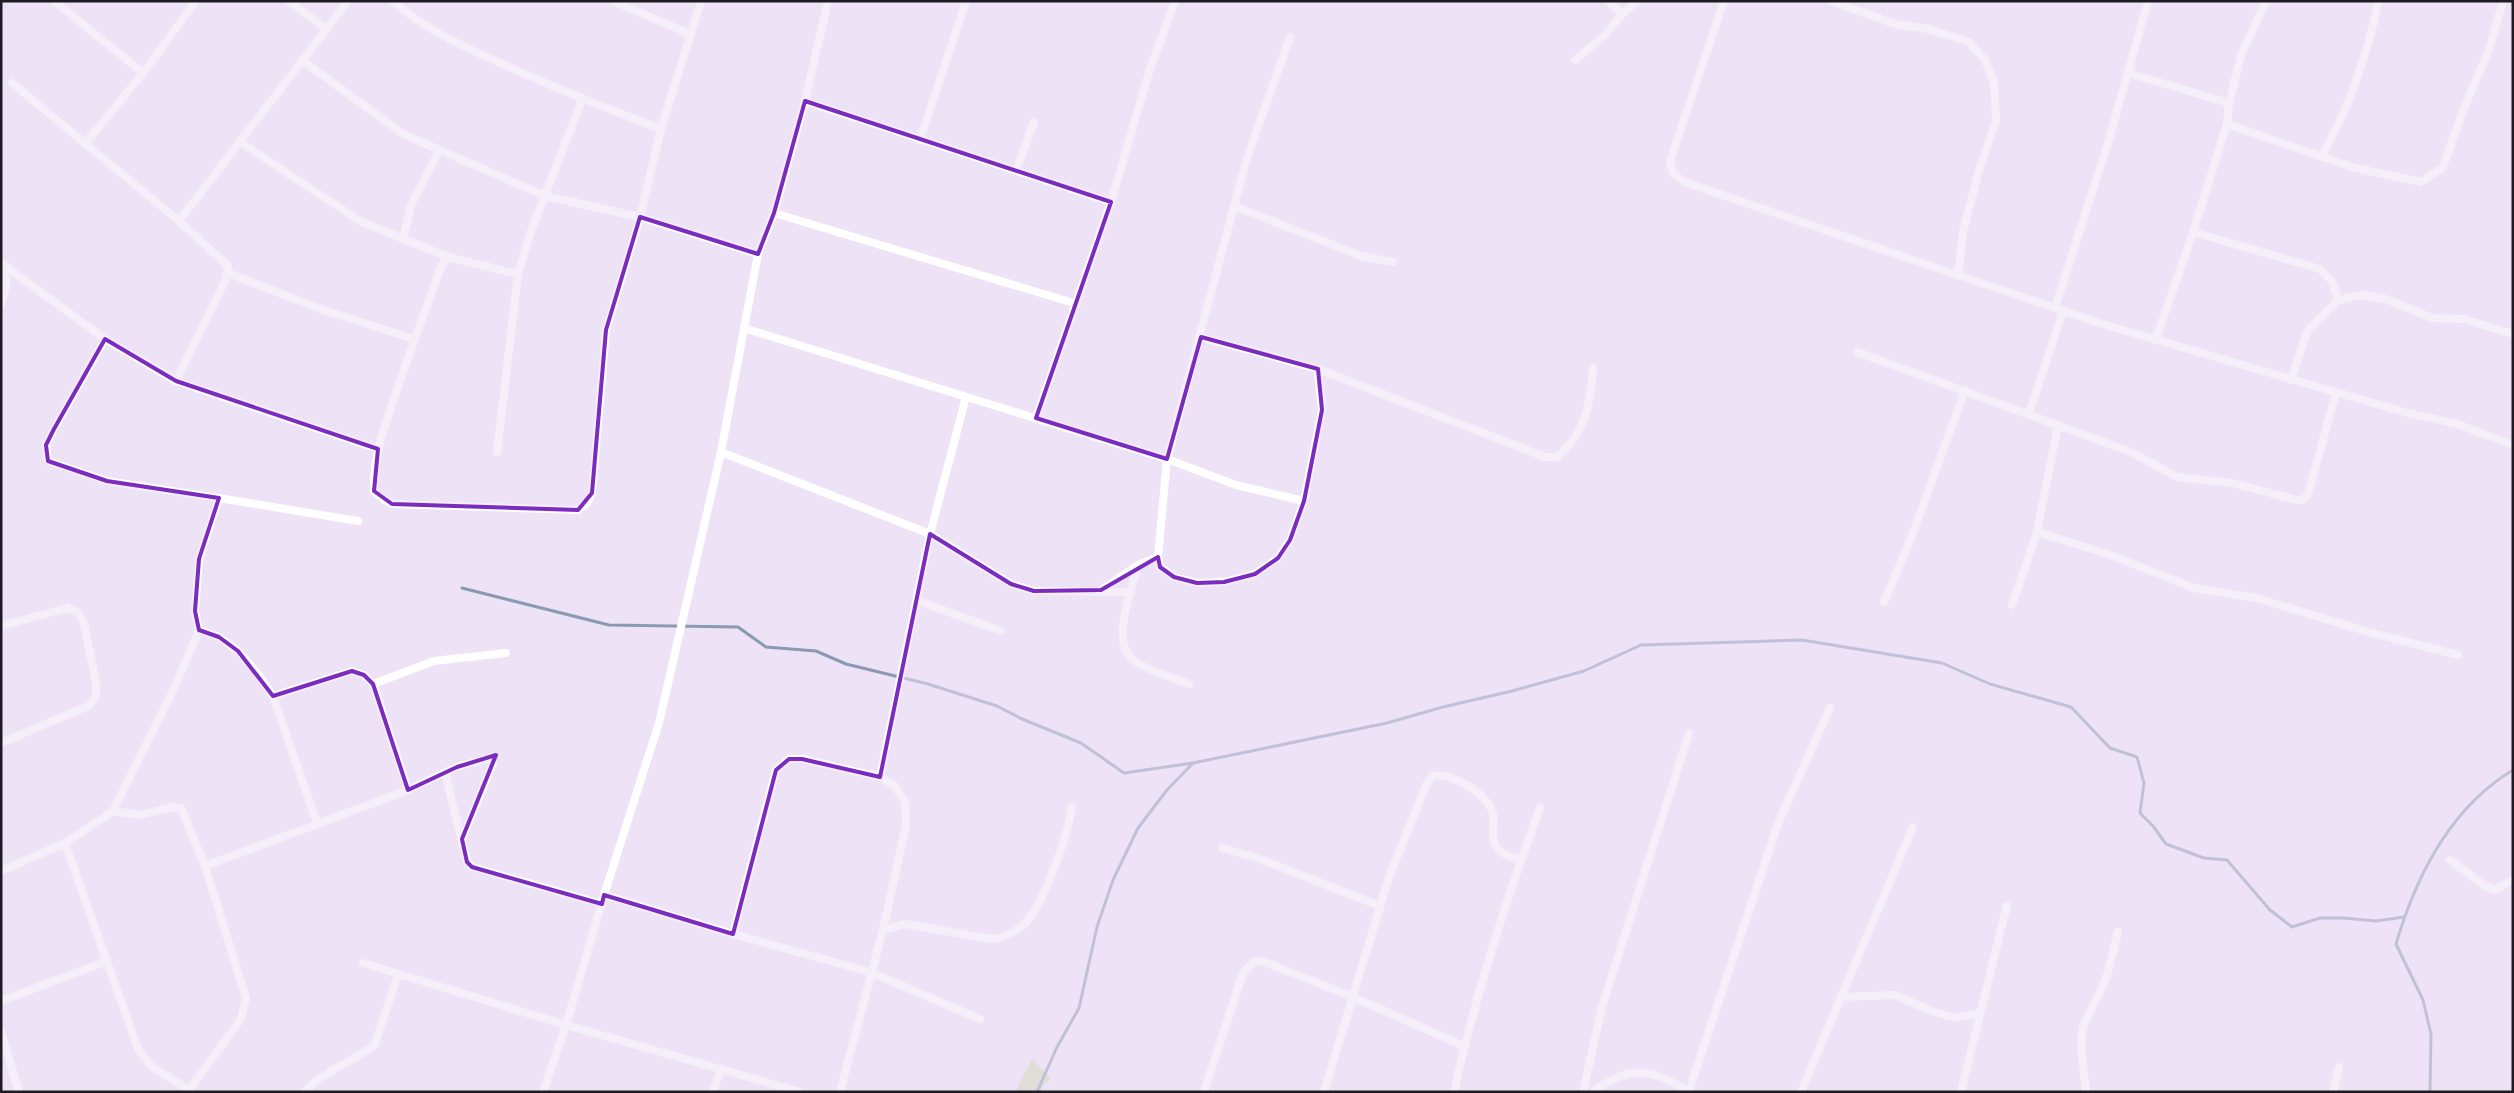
<svg xmlns="http://www.w3.org/2000/svg" width="2514" height="1093" viewBox="0 0 2514 1093" font-family="'Space Grotesk',sans-serif">
<rect width="100%" height="100%" fill="#ede2f6"/>
<polygon fill="#d1d7b1" points="1032,1059 1051,1079 1044,1084 1040,1092 1015,1092"/>
<g fill="none" stroke-linecap="round" stroke-linejoin="round">
<g stroke="#899ab3" stroke-width="3">
<polyline points="462,588 609,625 738,627 766,647 816,651 846,664 928,684 997,706 1022,719 1081,743 1124,773 1193,763 1387,723 1443,707 1512,691 1584,671 1641,645 1802,640 1942,663 1990,684 2071,707 2110,748 2137,757 2144,783 2140,813 2153,826 2166,844 2204,858 2227,860 2270,910 2292,927 2320,918 2343,918 2376,921 2404,917"/>
<polyline points="1037,1092 1057,1047 1079,1008 1097,927 1113,880 1138,828 1167,790 1193,763"/>
<path d="M2430,1092L2431,1034L2423,1000L2396,944C2416,876 2450,808 2513,770"/>
</g>
<g stroke="#fff" stroke-width="8">
<polyline points="54,1 143,73"/>
<polyline points="289,1 326,29"/>
<path d="M393,1C426,31 465,47 505,65C557,89 608,109 661,129"/>
<polyline points="613,1 690,34"/>
<polyline points="1608,1 1622,14"/>
<polyline points="1724,1 1670,161 1673,173 1684,182 2102,324 2404,412 2457,424 2513,445"/>
<polyline points="1831,1 1895,24 1928,29 1969,42 1985,60 1994,83 1996,121 1979,170 1963,232 1958,276"/>
<polyline points="1575,60 1605,35 1622,14 1638,1"/>
<polyline points="303,61 403,134 545,196 640,217 758,254"/>
<polyline points="2128,73 2229,103 2227,124 2193,232 2156,339"/>
<polyline points="12,83 179,221 228,266 225,281 176,381"/>
<polyline points="805,101 1111,202"/>
<polyline points="2229,103 2241,55 2266,1"/>
<polyline points="2227,124 2355,168 2421,182 2443,167 2462,113 2489,50 2503,1"/>
<polyline points="920,140 966,1"/>
<polyline points="240,142 360,221 448,257 518,274"/>
<polyline points="85,144 143,73 196,1"/>
<path d="M2321,157C2350,108 2366,56 2379,1"/>
<polyline points="1016,171 1034,122"/>
<polyline points="1234,206 1361,256 1393,262"/>
<polyline points="774,213 1077,304"/>
<polyline points="179,221 348,1"/>
<polyline points="2193,232 2320,269 2332,281 2338,300"/>
<polyline points="403,239 411,205 439,151"/>
<path d="M448,257L441,267C426,308 411,349 397,390C386,423 373,455 374,491L383,499L392,504L578,510L587,503L592,493L606,330L640,217L661,129L701,1"/>
<polyline points="1,263 105,339 176,381 378,449"/>
<polyline points="228,273 323,310 414,339"/>
<polyline points="1,304 6,286 5,265"/>
<polyline points="2055,308 2109,140 2148,1"/>
<polyline points="744,328 1167,459 1236,485 1304,501"/>
<path d="M1201,337L1318,369L1545,457H1557C1585,435 1591,402 1593,368"/>
<polyline points="1857,352 2131,452 2177,477 2232,483 2297,500 2303,500 2308,494 2336,393"/>
<polyline points="2291,380 2307,332 2338,300 2362,295 2386,299 2432,318 2463,319 2513,334"/>
<polyline points="2029,414 2063,311"/>
<polyline points="1036,418 1111,202 1150,69 1175,1"/>
<polyline points="497,452 518,274 531,231 582,100"/>
<polyline points="721,452 930,534 1011,584 1034,591 1131,592"/>
<polyline points="219,498 358,521"/>
<polyline points="2037,532 2108,554 2194,588 2256,598 2372,633 2458,655"/>
<polyline points="1158,557 1160,567 1174,577 1197,583 1224,582 1255,574 1278,558 1290,540 1304,501 1322,410 1318,369"/>
<polyline points="1101,590 1138,565"/>
<polyline points="918,601 1001,631"/>
<polyline points="1884,602 1910,541 1965,390"/>
<polyline points="2012,605 2037,532 2058,426"/>
<polyline points="1,626 67,608 78,612 84,623 97,687 95,698 88,706 1,743"/>
<polyline points="199,630 219,637 238,651 258,674 273,696 317,823"/>
<polyline points="373,684 434,661 506,653"/>
<path d="M1189,684C1173,678 1142,669 1130,657C1112,638 1132,588 1138,565L1158,557L1167,459L1246,161L1290,37"/>
<polyline points="273,696 352,671 364,675 373,684 408,790"/>
<polyline points="445,773 467,862 472,867 602,904"/>
<polyline points="880,777 930,534 966,397"/>
<polyline points="113,811 140,815 173,807 181,808 205,866 246,998 241,1019 189,1090"/>
<polyline points="65,843 138,1049 151,1066 192,1092"/>
<polyline points="1222,848 1257,858 1380,906"/>
<polyline points="2450,860 2485,886 2494,890 2513,880"/>
<polyline points="205,866 408,790 457,767 491,758 493,763 462,839"/>
<polyline points="1,871 65,843 113,811 173,691 199,630 195,611 199,559 219,498 107,481 48,461 46,445 54,429 105,339"/>
<polyline points="604,895 733,934 870,972 980,1019"/>
<path d="M883,930L905,924L992,939C1004,938 1018,931 1026,922C1046,900 1068,834 1072,806"/>
<polyline points="733,934 776,770 789,759 802,759 880,777 894,785 905,802 906,825 883,930 840,1092"/>
<polyline points="363,963 566,1025 800,1092"/>
<polyline points="1841,997 1895,995 1934,1012 1957,1018 1979,1013"/>
<polyline points="1,1001 107,961"/>
<polyline points="1,1031 19,1092"/>
<polyline points="1689,1091 1779,821 1830,708"/>
<path d="M305,1092C323,1070 356,1061 375,1044L398,974"/>
<polyline points="543,1092 566,1025 604,895 659,723 721,452 758,254 774,213 805,101 828,1"/>
<polyline points="713,1092 721,1069"/>
<polyline points="1204,1092 1243,973 1253,962 1262,961 1353,997 1464,1046"/>
<path d="M1324,1092L1389,877L1427,783L1432,776C1452,772 1489,794 1493,814C1495,825 1490,835 1495,845C1500,854 1512,857 1521,861"/>
<path d="M1454,1092C1475,996 1506,900 1540,808"/>
<polyline points="1583,1092 1602,1007 1689,733"/>
<path d="M1593,1092C1633,1063 1650,1069 1690,1092"/>
<polyline points="1801,1092 1913,827"/>
<polyline points="1961,1092 2007,905"/>
<polyline points="2086,1092 2081,1044 2083,1026 2106,979 2118,932"/>
<polyline points="2333,1092 2339,1067"/>
</g>
</g>
<path d="M0 0H2514V1093H0ZM805,101L1111,202L1036,418L1167,459L1201,337L1318,369L1322,410L1304,501L1290,540L1278,558L1255,574L1224,582L1197,583L1174,577L1160,567L1158,557L1101,590L1034,591L1011,584L930,534L880,777L802,759H789L776,770L733,934L604,895L602,904L472,867L467,862L462,839L496,755L457,767L408,790L373,684L364,675L352,671L273,696L238,651L219,637L199,630L195,611L199,559L219,498L107,481L48,461L46,445L54,429L105,339L176,381L378,449L374,491L392,504L578,510L592,493L606,330L640,217L758,254L774,213Z" fill="#ede2f6" fill-opacity=".55" fill-rule="evenodd"/>
<path fill="none" stroke="#7b2cbf" stroke-width="4" stroke-linejoin="round" d="M805,101L1111,202L1036,418L1167,459L1201,337L1318,369L1322,410L1304,501L1290,540L1278,558L1255,574L1224,582L1197,583L1174,577L1160,567L1158,557L1101,590L1034,591L1011,584L930,534L880,777L802,759H789L776,770L733,934L604,895L602,904L472,867L467,862L462,839L496,755L457,767L408,790L373,684L364,675L352,671L273,696L238,651L219,637L199,630L195,611L199,559L219,498L107,481L48,461L46,445L54,429L105,339L176,381L378,449L374,491L392,504L578,510L592,493L606,330L640,217L758,254L774,213Z"/>
<rect width="2514" height="1093" fill="none" stroke="#1f1b22" stroke-width="5"/>
</svg>
